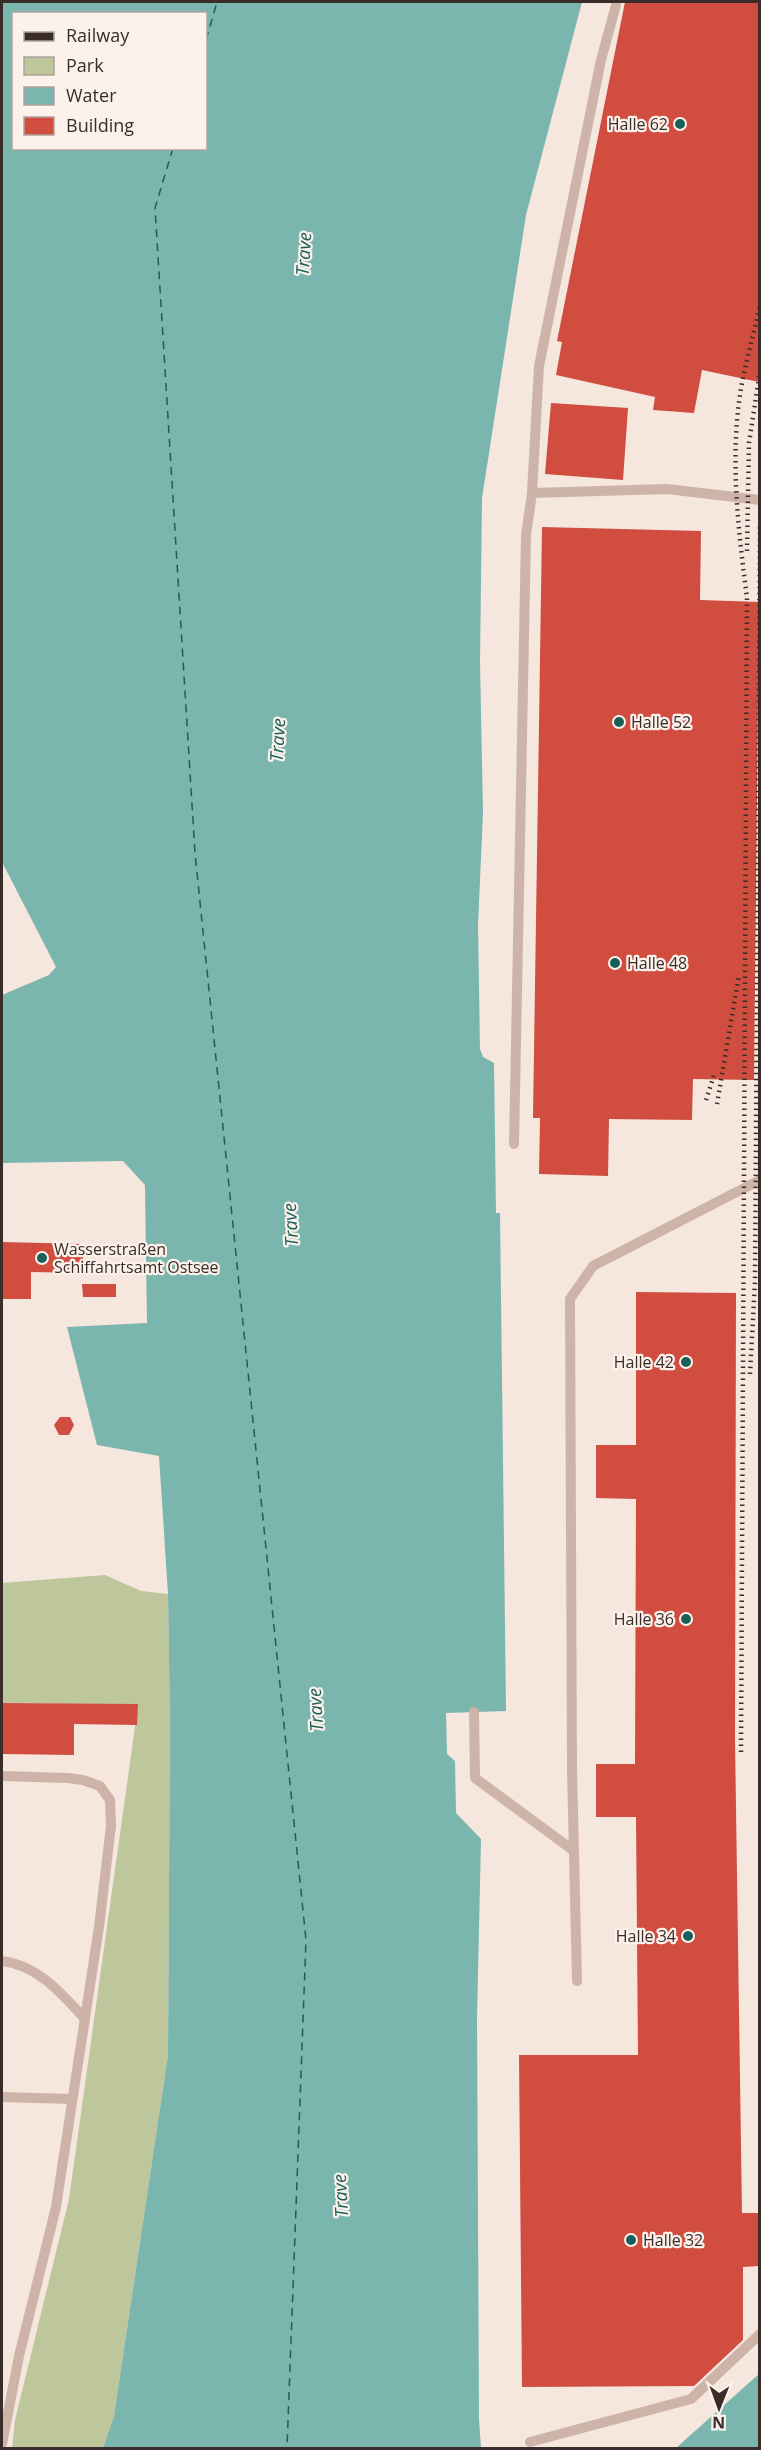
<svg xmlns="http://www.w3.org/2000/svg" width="761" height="2450" viewBox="0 0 761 2450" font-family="'Open Sans',sans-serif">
<rect width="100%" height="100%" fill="#f5e6de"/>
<polygon fill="#bec69c" points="105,1575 141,1591 168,1594 170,1721 168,2055 114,2416 103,2448 12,2448 15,2420 69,2199 138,1705 2,1703 2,1583"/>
<g fill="#7ab5ae" fill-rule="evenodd">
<path d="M2,2H582L526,215L482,498L480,662L483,813L478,925L480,1049L483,1057L494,1063L496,1213H500L506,1711L446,1713L447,1754L455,1761L456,1813L481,1839L477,2017L479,2419L481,2448H103L114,2416L168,2055L170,1721L168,1594L159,1456L97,1445L67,1327L147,1323L145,1185L123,1161L2,1163V995L49,975L56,967L2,862ZM14,14H206V148H14Z"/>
<polygon points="759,2374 759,2448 676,2448 750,2382"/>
</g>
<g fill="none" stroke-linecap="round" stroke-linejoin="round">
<g stroke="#1a605a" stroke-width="1.5" stroke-dasharray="8 6" stroke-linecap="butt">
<polyline points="206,40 217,2"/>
<polyline points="173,148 155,208 195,853 306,1940 287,2448"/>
</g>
</g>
<g fill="#d04d40">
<polygon points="625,2 759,2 759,382 702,370 694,413 653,410 655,397 556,375 562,342 557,341"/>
<polygon points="551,403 628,408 623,480 545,474"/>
<polygon points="542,527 701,531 700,600 759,602 754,1080 693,1079 692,1120 609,1119 608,1176 539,1174 540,1118 533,1118"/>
<polygon points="2,1242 83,1244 83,1273 31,1272 31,1299 2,1299"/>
<polygon points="82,1284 116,1284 116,1297 83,1297"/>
<polygon points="636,1292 736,1293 735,1740 742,2213 759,2213 759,2266 743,2267 743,2340 694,2386 522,2387 519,2055 638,2055 636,1817 596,1817 596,1764 635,1764 636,1499 596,1498 596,1445 636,1445"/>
<polygon points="60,1417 70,1417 74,1425 69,1435 59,1435 54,1425"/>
<polygon points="2,1703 138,1704 137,1725 74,1724 74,1755 2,1754"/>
</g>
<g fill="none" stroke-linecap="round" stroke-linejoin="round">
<g stroke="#ceb4a8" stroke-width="10">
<polyline points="532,493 539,366 601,60 616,5"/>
<polyline points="514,1144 526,535 532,493 667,489 760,500"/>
<polyline points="474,1712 475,1778 574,1851"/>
<polyline points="2,1776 68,1778 83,1780 100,1786 110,1800 111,1826 99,1927 56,2207 19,2356 2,2444"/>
<path d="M2,1961C38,1965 62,1994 85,2019"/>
<polyline points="577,1981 572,1768 570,1299 593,1266 760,1180"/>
<polyline points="2,2097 72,2099"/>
<polyline points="530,2442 691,2399 760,2334"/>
</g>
<g stroke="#3a2c29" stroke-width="4.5" stroke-dasharray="1.5 4.5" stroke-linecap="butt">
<polyline points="747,551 749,443 760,371"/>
<polyline points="706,1100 715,1072"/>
<polyline points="717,1104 739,975"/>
<polyline points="750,1374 755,1282 760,522"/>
<path d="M741,1752L747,598C738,528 729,453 742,383C747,357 754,332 760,306"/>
</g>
</g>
<g fill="#1a605a" stroke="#fcf1eb" stroke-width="2">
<circle cx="680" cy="124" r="6"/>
<circle cx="619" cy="722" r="6"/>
<circle cx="615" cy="963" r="6"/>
<circle cx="42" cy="1258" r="6"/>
<circle cx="686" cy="1362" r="6"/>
<circle cx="686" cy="1619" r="6"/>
<circle cx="688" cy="1936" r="6"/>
<circle cx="631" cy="2240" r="6"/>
</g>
<g text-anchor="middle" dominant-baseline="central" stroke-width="4.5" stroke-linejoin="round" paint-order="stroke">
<g font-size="16" fill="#3a2c29" stroke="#fcf1eb" text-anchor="end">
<text x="668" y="124">Halle 62</text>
<text x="631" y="722" text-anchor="start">Halle 52</text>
<text x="627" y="963" text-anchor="start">Halle 48</text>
<text x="54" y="1249" text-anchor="start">Wasserstraßen<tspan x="54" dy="18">Schiffahrtsamt Ostsee</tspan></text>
<text x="674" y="1362">Halle 42</text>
<text x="674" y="1619">Halle 36</text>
<text x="676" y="1936">Halle 34</text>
<text x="643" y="2240" text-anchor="start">Halle 32</text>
</g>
<g font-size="18" font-style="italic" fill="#1a605a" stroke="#fcf1eb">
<text transform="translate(303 254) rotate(-87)">Trave</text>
<text transform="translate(277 740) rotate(-87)">Trave</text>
<text transform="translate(290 1225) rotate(-93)">Trave</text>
<text transform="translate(315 1710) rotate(-93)">Trave</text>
<text transform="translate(340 2196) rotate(-93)">Trave</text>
</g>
</g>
<rect width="761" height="2450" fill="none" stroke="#3a2c29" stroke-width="6"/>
<rect x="12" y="12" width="195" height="138" fill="#fcf1eb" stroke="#aea29d" stroke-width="1.5"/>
<rect x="24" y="32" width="30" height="9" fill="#3a2c29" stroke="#aea29d" stroke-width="1.5"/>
<text x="66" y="42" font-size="18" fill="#3a2c29">Railway</text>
<rect x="24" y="57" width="30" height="18" fill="#bec69c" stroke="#aea29d" stroke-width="1.5"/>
<text x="66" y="72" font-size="18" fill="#3a2c29">Park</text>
<rect x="24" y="87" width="30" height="18" fill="#7ab5ae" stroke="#aea29d" stroke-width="1.5"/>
<text x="66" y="102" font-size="18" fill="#3a2c29">Water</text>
<rect x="24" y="117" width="30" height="18" fill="#d04d40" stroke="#aea29d" stroke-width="1.5"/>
<text x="66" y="132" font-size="18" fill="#3a2c29">Building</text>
<g transform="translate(719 2408) rotate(181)" stroke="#fcf1eb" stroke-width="4.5" paint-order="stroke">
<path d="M0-4.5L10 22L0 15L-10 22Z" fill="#3a2c29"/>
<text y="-9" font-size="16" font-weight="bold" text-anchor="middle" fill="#3a2c29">N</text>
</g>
</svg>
